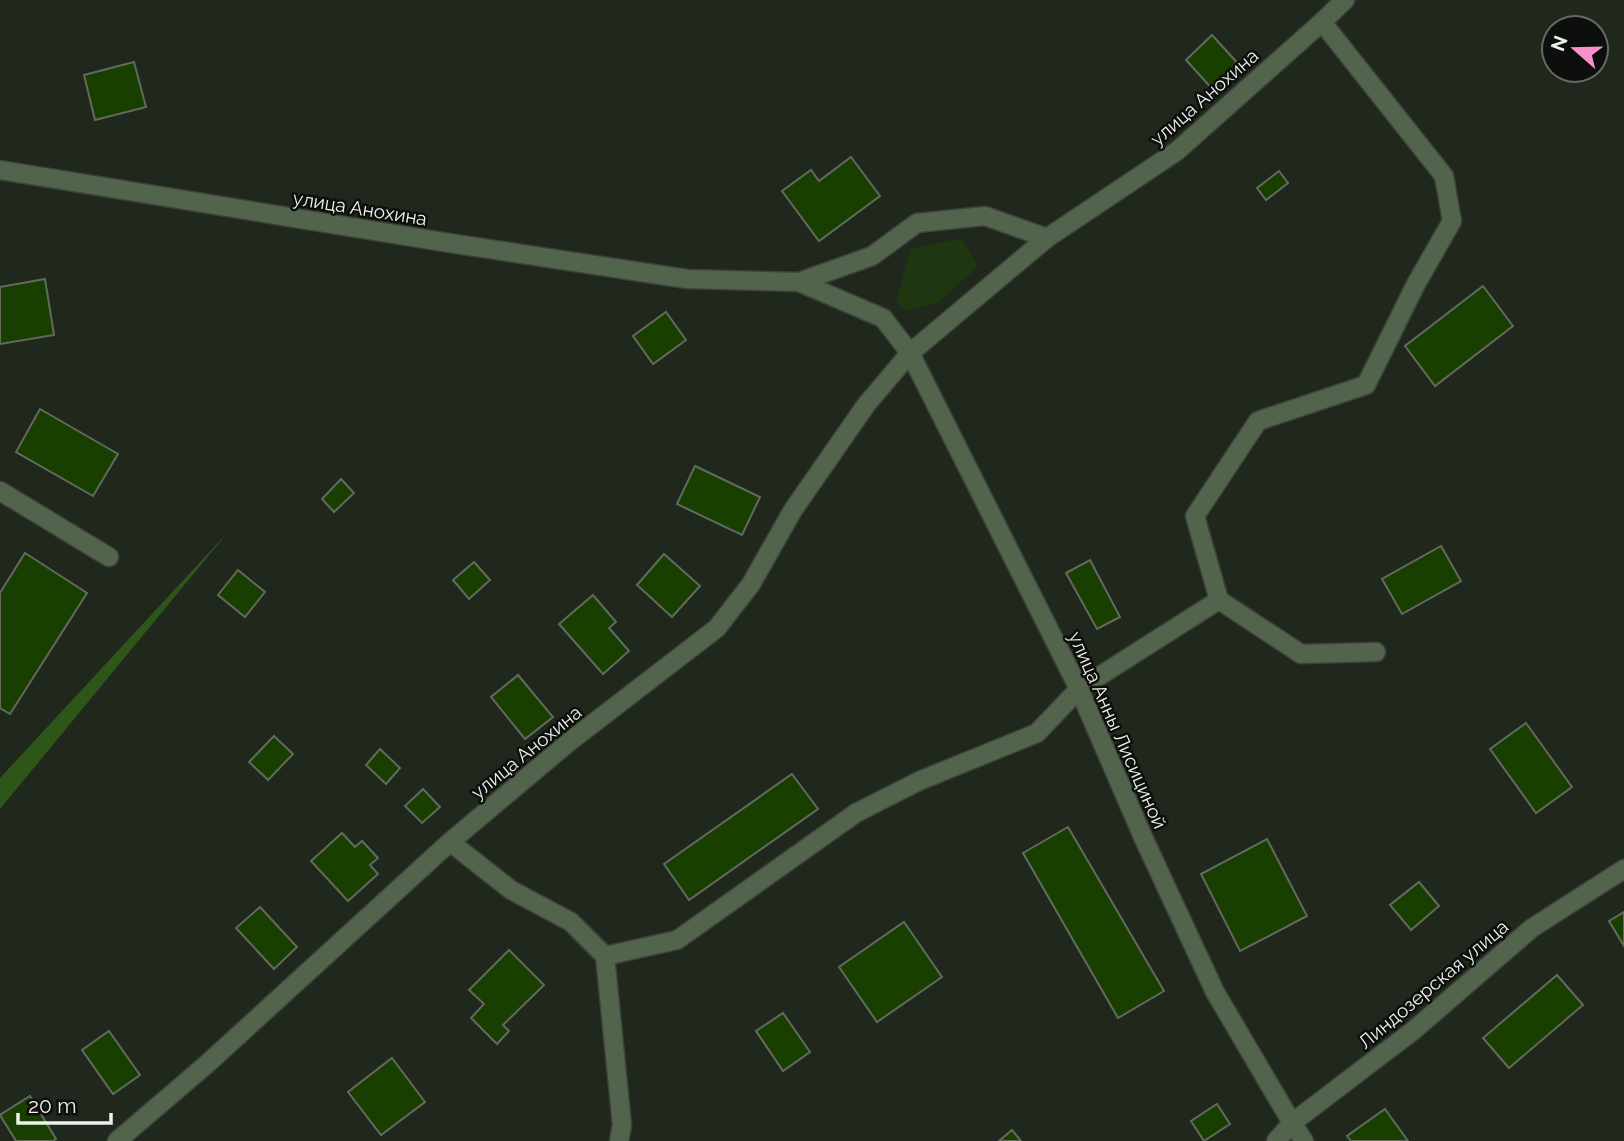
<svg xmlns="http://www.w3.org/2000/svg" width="1624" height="1141" viewBox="0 0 1624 1141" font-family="Raleway,sans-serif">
<rect width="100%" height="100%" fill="#20271d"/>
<polygon fill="#1e3710" points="962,238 978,267 937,303 905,311 896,301 911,249"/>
<polygon fill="#2f5619" points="228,532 0,809 0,778"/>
<g fill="#193f00" stroke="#62695e" stroke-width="2">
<polygon points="1212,35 1242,68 1215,92 1186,60"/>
<polygon points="134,62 146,107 95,120 84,75"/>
<polygon points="851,157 880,196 819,241 782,191 811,170 819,181"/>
<polygon points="1279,171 1288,183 1266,200 1257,188"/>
<polygon points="45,279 54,335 0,344 0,287"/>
<polygon points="1483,286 1513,326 1435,386 1405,346"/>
<polygon points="666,312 686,340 653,364 633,336"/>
<polygon points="40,409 118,454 93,496 16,452"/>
<polygon points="695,466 760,497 742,535 677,504"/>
<polygon points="341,479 354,493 334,512 322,499"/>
<polygon points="1441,546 1461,581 1402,614 1382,579"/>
<polygon points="25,553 87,593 10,714 0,708 0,593"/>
<polygon points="664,554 700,586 672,617 637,585"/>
<polygon points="1090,560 1120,617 1097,629 1066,573"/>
<polygon points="474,562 490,580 469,599 453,580"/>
<polygon points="238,570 265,592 245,617 218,595"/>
<polygon points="593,595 616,622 609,628 629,651 603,674 559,624"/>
<polygon points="518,675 553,717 525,739 491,697"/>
<polygon points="1526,723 1572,787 1536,813 1490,749"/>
<polygon points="274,736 293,754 268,780 249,762"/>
<polygon points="380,749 400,768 386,784 366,765"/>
<polygon points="792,774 818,809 689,900 664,864"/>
<polygon points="423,789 440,807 422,823 405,806"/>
<polygon points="1068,827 1164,991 1118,1018 1023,853"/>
<polygon points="342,833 355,847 362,841 378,858 370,865 378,874 348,901 311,861"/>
<polygon points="1267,839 1307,916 1240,951 1201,874"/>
<polygon points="1419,882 1439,906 1411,930 1390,905"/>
<polygon points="260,907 297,947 274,969 236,928"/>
<polygon points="1624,912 1624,946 1609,921"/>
<polygon points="904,922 942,977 877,1022 839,967"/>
<polygon points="509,950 544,985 503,1025 509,1031 497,1044 471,1018 484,1004 469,990"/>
<polygon points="1557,975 1583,1005 1509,1068 1483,1038"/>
<polygon points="783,1013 810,1052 783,1071 756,1031"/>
<polygon points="109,1031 140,1075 113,1094 82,1050"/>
<polygon points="392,1058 425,1102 381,1135 348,1092"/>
<polygon points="30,1096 56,1139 53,1141 16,1141 0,1115"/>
<polygon points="1217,1104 1230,1124 1204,1141 1191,1121"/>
<polygon points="1385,1109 1408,1141 1351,1141 1347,1136"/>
<polygon points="1012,1130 1021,1141 999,1141"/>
</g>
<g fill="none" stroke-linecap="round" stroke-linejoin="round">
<defs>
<g id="minor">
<polyline points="0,170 443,242 687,279 799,282 872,256 917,223 985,216 1047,238 1177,151 1322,22 1345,0"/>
<polyline points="799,282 883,318 910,353 1047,238"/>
<polyline points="0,491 109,557"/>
<polyline points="1219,600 1195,516 1258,421 1366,385 1416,284 1452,221 1444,176 1322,22"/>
<polyline points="450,842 511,890 571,922 605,956 622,1125 619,1141"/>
<polyline points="605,956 677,940 856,813 919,781 1037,733 1079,689 1219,600 1301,654 1376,652"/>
<polyline points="117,1141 207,1064 450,842 569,742 717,628 751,584 793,510 866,405 910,353 1079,689 1143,837 1215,992 1292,1123 1304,1141"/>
<polyline points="1276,1141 1292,1123 1414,1030 1532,928 1624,869"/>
</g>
</defs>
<use href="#minor" stroke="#3d433a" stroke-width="21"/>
<use href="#minor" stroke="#52644b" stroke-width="18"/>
</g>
<g text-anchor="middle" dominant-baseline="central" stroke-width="5" stroke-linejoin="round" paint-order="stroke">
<g font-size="19" fill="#edf1eb" stroke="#0c0f0b">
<text transform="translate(1204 97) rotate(-41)">улица Анохина</text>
<text transform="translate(360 208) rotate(9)">улица Анохина</text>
<text transform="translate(1118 730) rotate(66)">улица Анны Лисициной</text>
<text transform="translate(526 752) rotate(-39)">улица Анохина</text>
<text transform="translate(1433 984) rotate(-40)">Линдозерская улица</text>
</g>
</g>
<g transform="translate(1575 49) rotate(290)"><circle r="33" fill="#0c0f0b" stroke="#666965" stroke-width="2"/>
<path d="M0-5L12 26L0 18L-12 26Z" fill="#f890cb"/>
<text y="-10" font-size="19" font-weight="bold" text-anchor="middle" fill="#edf1eb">N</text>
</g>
<path d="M18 1113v10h93v-10" fill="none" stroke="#edf1eb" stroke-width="3.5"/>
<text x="28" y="1113" font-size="21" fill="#edf1eb" stroke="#0c0f0b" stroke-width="5" paint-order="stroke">20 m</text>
</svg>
